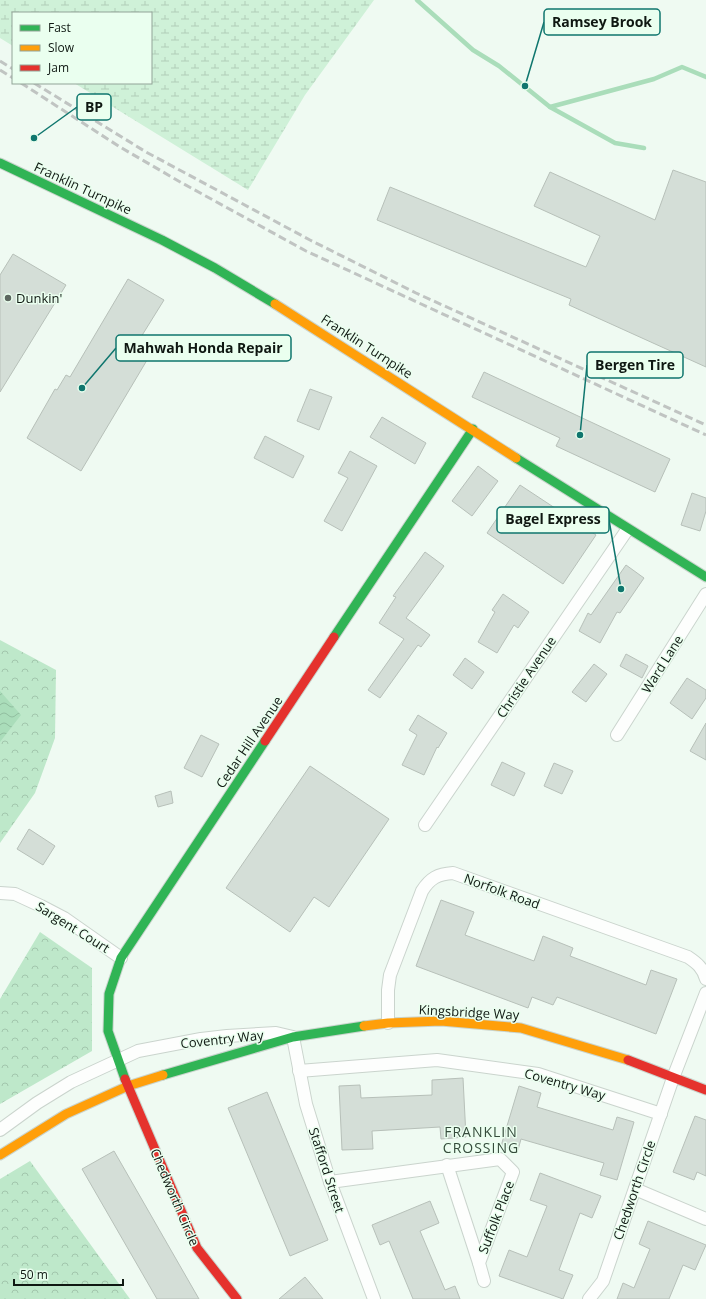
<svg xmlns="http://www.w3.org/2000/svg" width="706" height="1299" viewBox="0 0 706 1299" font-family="'Open Sans',sans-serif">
<defs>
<pattern id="forest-crowns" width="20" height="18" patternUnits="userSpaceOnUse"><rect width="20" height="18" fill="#bee8ca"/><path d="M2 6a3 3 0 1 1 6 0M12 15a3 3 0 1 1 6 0" fill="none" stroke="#a2c6ac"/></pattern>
<pattern id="wetland-marsh" width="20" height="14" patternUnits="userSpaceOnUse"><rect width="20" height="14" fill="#cff1d8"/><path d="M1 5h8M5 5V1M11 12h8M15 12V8" fill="none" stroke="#b1ceb8"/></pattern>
<pattern id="water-waves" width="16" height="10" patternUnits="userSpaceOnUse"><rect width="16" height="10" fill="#aaddba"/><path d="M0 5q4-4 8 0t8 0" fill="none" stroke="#91bd9f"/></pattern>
</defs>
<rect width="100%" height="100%" fill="#effaf2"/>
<g fill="url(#forest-crowns)">
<polygon points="0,640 56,670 55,738 35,793 0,843"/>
<polygon points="40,932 92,968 92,1051 0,1104 0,999"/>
<polygon points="30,1161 130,1299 0,1299 0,1179"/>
</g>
<polygon fill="url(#wetland-marsh)" points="0,0 374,0 305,95 248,190 74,83 151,83 151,13 13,13 13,46 0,38"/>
<polygon fill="url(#water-waves)" points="0,691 21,715 0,742"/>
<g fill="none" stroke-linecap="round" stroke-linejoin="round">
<g stroke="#aaddba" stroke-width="4.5">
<polyline points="417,0 473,50 499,66 550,107 615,143 644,148"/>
<polyline points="550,107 654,79 682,67 706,77"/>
</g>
</g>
<g fill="#d4ded7" stroke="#b7c0b9">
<polygon points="673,170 706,182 706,367 569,305 571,299 377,220 390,187 586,267 600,236 534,206 550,172 655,220"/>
<polygon points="13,254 66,285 0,392 0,275"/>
<polygon points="128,279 164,300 141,337 156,345 81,471 27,438 55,389 57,390 66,375 70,377"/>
<polygon points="484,372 670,459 655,492 556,446 560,438 472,397"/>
<polygon points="310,389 332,397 319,430 297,421"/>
<polygon points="382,417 426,443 415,464 370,437"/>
<polygon points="265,436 304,456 293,478 254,458"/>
<polygon points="350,451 377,466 342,531 324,521 348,478 338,473"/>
<polygon points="478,466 498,481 472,516 452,501"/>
<polygon points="520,485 596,535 563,584 487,533"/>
<polygon points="692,493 706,498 706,511 700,531 681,525"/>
<polygon points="425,552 444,566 406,618 430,635 421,647 418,645 380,698 368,690 404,639 379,623 396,597 393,596"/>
<polygon points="626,565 644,578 620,613 617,612 600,643 579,631 588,613 591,615"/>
<polygon points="503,594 529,612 518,628 514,625 497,653 478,642 495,612 492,610"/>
<polygon points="626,654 648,666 642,678 620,666"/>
<polygon points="465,658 484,672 472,689 453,675"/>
<polygon points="594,664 607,674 586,702 572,692"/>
<polygon points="687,678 706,690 706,698 692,719 670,703"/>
<polygon points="418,715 447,733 438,748 437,747 424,775 402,765 417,735 409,730"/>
<polygon points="706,723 706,760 690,751"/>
<polygon points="201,735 219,744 202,777 184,768"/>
<polygon points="502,762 525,773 514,796 491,785"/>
<polygon points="554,763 573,771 562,794 544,786"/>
<polygon points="310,766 389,819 329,907 314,897 290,932 226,888"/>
<polygon points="171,791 173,803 158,807 155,796"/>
<polygon points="29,829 55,846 43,865 17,849"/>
<polygon points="441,900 474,912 465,935 534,961 543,936 573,948 570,956 646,985 651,970 677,979 656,1034 557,997 553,1005 532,997 528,1008 416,966"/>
<polygon points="463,1078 466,1137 441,1139 440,1127 372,1131 373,1149 342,1150 339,1086 360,1085 361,1098 432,1095 432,1080"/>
<polygon points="519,1086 541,1093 537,1107 613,1130 617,1117 634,1122 617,1180 600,1175 604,1163 521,1139 518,1150 501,1146"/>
<polygon points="267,1092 328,1240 290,1256 228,1108"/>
<polygon points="695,1116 706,1120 706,1176 697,1172 694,1180 673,1172"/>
<polygon points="114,1151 199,1299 157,1299 82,1169"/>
<polygon points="540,1173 601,1196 592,1218 580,1213 559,1270 573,1275 563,1299 499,1276 509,1250 527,1257 547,1206 530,1200"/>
<polygon points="430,1201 439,1223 420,1231 445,1290 455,1286 460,1299 413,1299 389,1241 380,1245 372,1225"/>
<polygon points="648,1221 706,1245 695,1270 683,1265 669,1299 617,1299 623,1283 634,1288 650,1249 639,1244"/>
<polygon points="305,1277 323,1299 279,1299"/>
</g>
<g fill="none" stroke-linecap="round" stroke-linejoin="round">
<defs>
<g id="street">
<polyline points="617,735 706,594"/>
<polyline points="425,825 627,530"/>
<polyline points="0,893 15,894 41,906 64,918 121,958"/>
<path d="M388,1023V990L390,975L422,891C430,878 438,874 453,873L688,957C697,963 703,968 706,979"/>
<polyline points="299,1071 437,1060 538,1074 661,1114"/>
<polyline points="0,1130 37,1103 71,1082 138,1051 201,1039 227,1036 276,1033 293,1037 306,1104 330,1182 374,1299"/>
<polyline points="447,1165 479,1263"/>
<polyline points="330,1182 500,1159 513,1172 479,1263 484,1281"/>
<polyline points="635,1189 706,1219"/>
<polyline points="589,1299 603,1281 673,1078 706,993"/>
</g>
<g id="fast">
<polyline points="0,163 162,240 215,268 275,304"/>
<polyline points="516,458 706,577"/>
<polyline points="334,637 473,429"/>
<polyline points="163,1075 293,1037 364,1026"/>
<polyline points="125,1079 108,1031 109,994 121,958 265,741"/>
</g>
<g id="slow">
<polyline points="275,304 516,458"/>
<polyline points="364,1026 388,1023 441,1021 521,1028 628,1060"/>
<polyline points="0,1155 66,1114 128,1086 163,1075"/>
</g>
<g id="jam">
<polyline points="265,741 334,637"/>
<polyline points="628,1060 706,1090"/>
<polyline points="125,1079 197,1248 237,1299"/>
</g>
</defs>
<use href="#street" stroke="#cad4cd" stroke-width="14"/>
<use href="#fast" stroke="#cad4cd" stroke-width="11"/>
<use href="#slow" stroke="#cad4cd" stroke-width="11"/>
<use href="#jam" stroke="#cad4cd" stroke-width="11"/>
<use href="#street" stroke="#fdfefd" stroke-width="12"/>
<use href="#fast" stroke="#30b455" stroke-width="9"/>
<use href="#slow" stroke="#ff9f0a" stroke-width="9"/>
<use href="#jam" stroke="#e5322d" stroke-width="9"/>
<g stroke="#c0c4c2" stroke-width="3" stroke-dasharray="8 4" stroke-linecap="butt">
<polyline points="0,61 13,69"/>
<polyline points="0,70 13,78"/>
<polyline points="21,83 120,147 182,183 306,251 706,435"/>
<polyline points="34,83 146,152 310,240 416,293 706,425"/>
</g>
</g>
<circle fill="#5d6760" stroke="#eaffef" stroke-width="1.5" cx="8" cy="298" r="4"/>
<g text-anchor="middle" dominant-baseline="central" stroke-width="3" stroke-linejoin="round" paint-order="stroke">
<g font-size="13" fill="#0f1812" stroke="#eaffef">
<text transform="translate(83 188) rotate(25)">Franklin Turnpike</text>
<text transform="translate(367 346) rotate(33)">Franklin Turnpike</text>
<text transform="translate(662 664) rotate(-58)">Ward Lane</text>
<text transform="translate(526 677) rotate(-56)">Christie Avenue</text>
<text transform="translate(249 742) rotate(-56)">Cedar Hill Avenue</text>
<text transform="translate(502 891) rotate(20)">Norfolk Road</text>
<text transform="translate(73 927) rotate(32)">Sargent Court</text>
<text transform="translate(469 1012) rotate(3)">Kingsbridge Way</text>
<text transform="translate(222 1039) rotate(-6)">Coventry Way</text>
<text transform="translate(565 1084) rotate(16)">Coventry Way</text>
<text transform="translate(327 1170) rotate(72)">Stafford Street</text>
<text transform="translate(634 1190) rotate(-71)">Chedworth Circle</text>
<text transform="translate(175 1197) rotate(67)">Chedworth Circle</text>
<text transform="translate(496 1217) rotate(-69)">Suffolk Place</text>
</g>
<g font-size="13" fill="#0f1812" stroke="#eaffef" text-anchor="start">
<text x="16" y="298">Dunkin'</text>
</g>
<g font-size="14" letter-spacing="1" fill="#364b3c" stroke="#eaffef">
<text x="481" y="1131">FRANKLIN<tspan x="481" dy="16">CROSSING</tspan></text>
</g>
</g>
<path fill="none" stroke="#0f766e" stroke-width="1.5" d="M525 86L544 22M34 138L77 107M82 388L116 348M580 435L587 365M621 589L609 520"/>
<g fill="#0f766e" stroke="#eaffef" stroke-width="1.5">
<circle cx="525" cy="86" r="4"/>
<circle cx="34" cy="138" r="4"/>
<circle cx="82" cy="388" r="4"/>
<circle cx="580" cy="435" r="4"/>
<circle cx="621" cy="589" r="4"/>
</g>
<g fill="#eaffef" stroke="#0f766e" stroke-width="1.5">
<rect x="544" y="9" width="116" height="26" rx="4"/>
<rect x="77" y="94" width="34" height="26" rx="4"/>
<rect x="116" y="335" width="175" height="26" rx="4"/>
<rect x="587" y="352" width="96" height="26" rx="4"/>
<rect x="497" y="507" width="112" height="26" rx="4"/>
</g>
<g font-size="14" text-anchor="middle" font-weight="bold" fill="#0f1812">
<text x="602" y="27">Ramsey Brook</text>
<text x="94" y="112">BP</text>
<text x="203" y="353">Mahwah Honda Repair</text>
<text x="635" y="370">Bergen Tire</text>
<text x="553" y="524">Bagel Express</text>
</g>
<rect x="12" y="12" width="140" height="72" fill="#eaffef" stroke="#92a397"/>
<rect x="20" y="25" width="20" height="6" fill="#30b455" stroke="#92a397"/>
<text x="48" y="32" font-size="12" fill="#0f1812">Fast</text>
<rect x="20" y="45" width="20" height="6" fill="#ff9f0a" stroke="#92a397"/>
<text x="48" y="52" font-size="12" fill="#0f1812">Slow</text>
<rect x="20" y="65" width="20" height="6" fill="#e5322d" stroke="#92a397"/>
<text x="48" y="72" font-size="12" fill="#0f1812">Jam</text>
<path d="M14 1279v6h109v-6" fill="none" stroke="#0f1812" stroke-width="2"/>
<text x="20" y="1279" font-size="12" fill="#0f1812" stroke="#eaffef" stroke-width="3" paint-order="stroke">50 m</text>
</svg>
